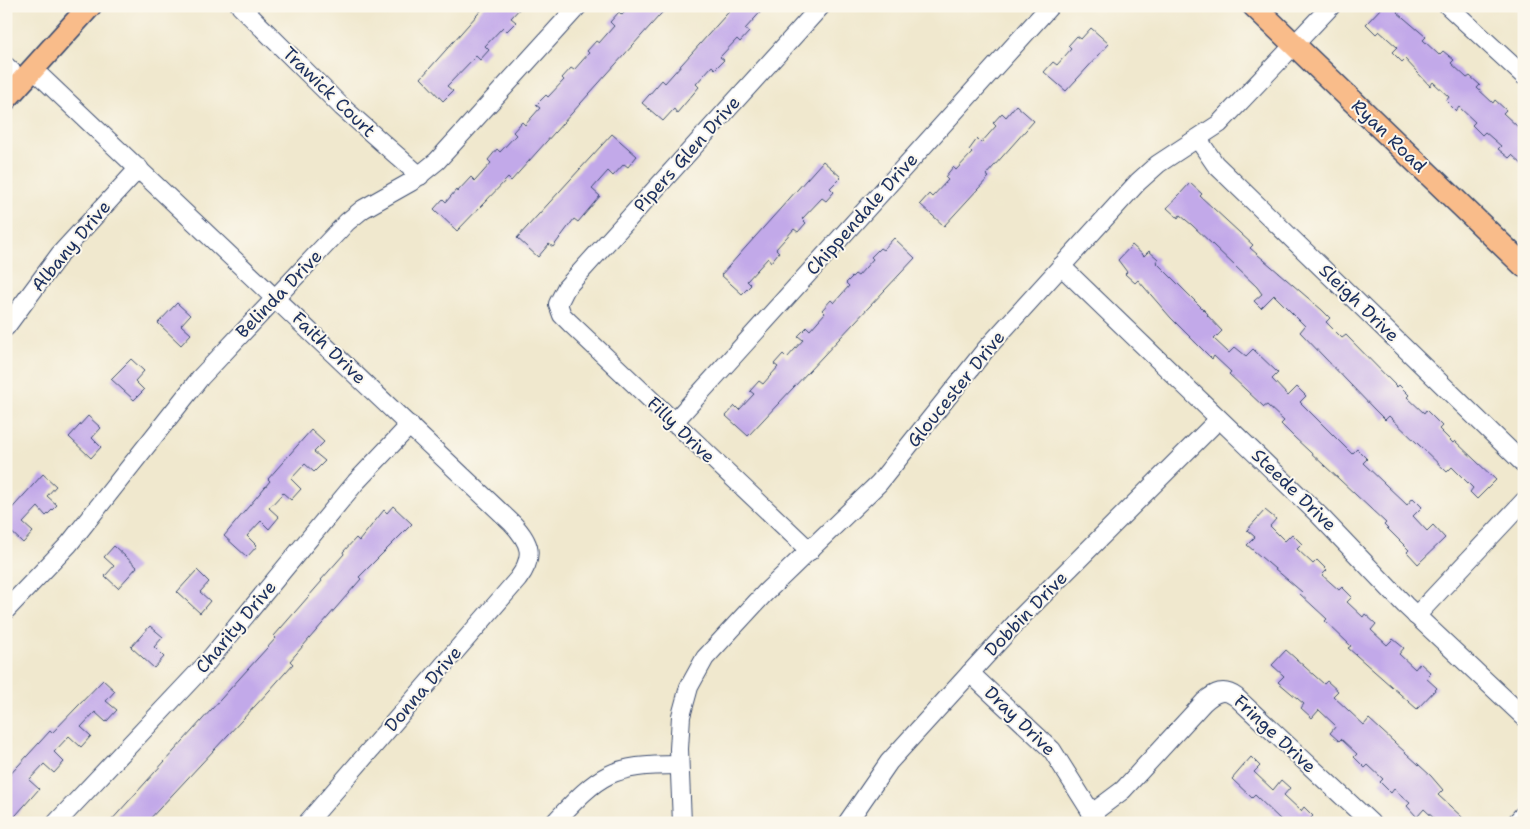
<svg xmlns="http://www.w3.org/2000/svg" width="1530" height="829" viewBox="0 0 1530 829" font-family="'Shantell Sans',sans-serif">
<rect width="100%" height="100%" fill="#fbf7ec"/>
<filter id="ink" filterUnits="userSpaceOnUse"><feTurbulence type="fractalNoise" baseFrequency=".02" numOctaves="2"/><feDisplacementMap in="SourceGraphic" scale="10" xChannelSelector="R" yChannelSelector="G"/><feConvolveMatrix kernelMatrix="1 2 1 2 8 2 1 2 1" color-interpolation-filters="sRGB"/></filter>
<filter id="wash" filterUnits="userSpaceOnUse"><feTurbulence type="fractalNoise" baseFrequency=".0096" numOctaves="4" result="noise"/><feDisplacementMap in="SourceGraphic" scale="20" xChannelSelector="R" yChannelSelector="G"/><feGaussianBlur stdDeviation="1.12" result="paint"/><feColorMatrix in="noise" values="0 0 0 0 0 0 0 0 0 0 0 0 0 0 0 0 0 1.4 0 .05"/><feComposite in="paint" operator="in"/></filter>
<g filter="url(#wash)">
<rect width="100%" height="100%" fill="#f0e8ce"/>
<g id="blocks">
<g fill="#c2a9e9">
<polygon points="485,6 522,6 511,18 516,22 507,31 503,27 485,46 489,50 480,60 476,56 447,86 453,91 443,101 421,78"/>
<polygon points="630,6 668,6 511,181 508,178 457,231 434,209 443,199 446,202 456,190 457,192 471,177 475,181 491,163 488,160 497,149 500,152 516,135 513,132 522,122 525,125 540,108 536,105 546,95 548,97 564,80 562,78 571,68 574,70 589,53 587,51 596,41 599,43 614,26 610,22 619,12 622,15"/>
<polygon points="734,6 766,6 745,29 749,32 740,42 737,39 720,57 724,60 715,69 712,66 696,84 699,87 677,113 674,109 663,121 642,103 662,80 665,83"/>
<polygon points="1383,6 1402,6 1397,12 1426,37 1423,40 1439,55 1443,51 1454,60 1451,63 1467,78 1470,76 1480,85 1477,88 1493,103 1495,100 1506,110 1503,113 1518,127 1524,122 1524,166 1512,155 1509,158 1498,149 1501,146 1485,132 1482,135 1472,125 1475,122 1459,107 1456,111 1446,101 1449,97 1433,82 1430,86 1405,59 1402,62 1392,52 1397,47 1379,31 1376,34 1366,24"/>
<polygon points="1091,28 1109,44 1066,91 1044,72 1053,62 1057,65 1071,49 1068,46 1077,36 1081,39"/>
<polygon points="1016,105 1034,121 986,175 989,177 944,226 920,204 929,194 932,197 948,180 945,177 953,167 956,170 972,153 969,150 977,139 981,143 996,126 993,123 1002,113 1006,117"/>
<polygon points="612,134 637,156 628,167 624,164 613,176 608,171 592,189 600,196 578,222 574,219 553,247 549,244 538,257 517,238"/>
<polygon points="823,161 841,177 830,188 834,192 826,201 822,198 802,219 806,223 798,232 794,229 776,249 779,252 771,262 768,258 747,281 751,285 742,294 721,275"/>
<polygon points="1190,183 1202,194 1200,196 1253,245 1250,248 1322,310 1330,318 1326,322 1342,338 1346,335 1397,387 1399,385 1409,395 1407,397 1424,413 1426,410 1442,426 1439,429 1453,443 1455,441 1496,480 1477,499 1470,492 1473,488 1452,467 1447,472 1389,416 1385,420 1374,409 1300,332 1305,326 1274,295 1261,308 1254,301 1262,294 1257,287 1192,225 1180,215 1178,218 1167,208"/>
<polygon points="894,238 915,258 748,436 726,416 735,406 739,410 754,394 750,391 759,381 763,384 778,367 774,364 783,354 787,358 803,340 798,336 807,327 810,330 825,313 822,310 831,300 834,303 849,286 846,283 855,274 858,276 873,259 871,257 880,248 883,250"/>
<polygon points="1132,245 1144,256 1149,251 1158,259 1156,262 1208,314 1207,315 1222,331 1214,339 1229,353 1235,347 1246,356 1253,349 1278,373 1272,379 1288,396 1297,387 1306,396 1300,402 1352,454 1357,449 1367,459 1363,463 1407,505 1413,498 1422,507 1413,516 1427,531 1433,525 1445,538 1418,564 1407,552 1409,550 1384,525 1386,523 1294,437 1281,424 1284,421 1267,405 1264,407 1229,374 1231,372 1214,356 1212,359 1171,318 1138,280 1135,283 1125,274 1127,272 1118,260"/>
<polygon points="177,303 190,315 181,325 191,334 181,345 158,323"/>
<polygon points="131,359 144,371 135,381 144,390 134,400 111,379"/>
<polygon points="88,416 101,428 92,438 101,447 91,458 69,437"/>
<polygon points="311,430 324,442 314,452 325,461 314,472 305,464 291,479 301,489 291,500 283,493 269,508 279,517 269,529 261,521 247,536 257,546 247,557 224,536 270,481 268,479"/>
<polygon points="43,474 56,486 47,496 57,505 46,516 38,507 23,523 33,532 23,543 6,527 6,515"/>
<polygon points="393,506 412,524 359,577 361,579 290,661 293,664 269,691 146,823 109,823 276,638 274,636 322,581 321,580 344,554 343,552 356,538 359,541 384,510 387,513"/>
<polygon points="1265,510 1276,519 1270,526 1285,541 1292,534 1302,544 1297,549 1313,564 1317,560 1327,570 1322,575 1339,590 1342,587 1352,597 1347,602 1363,617 1365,614 1376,624 1371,630 1387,645 1393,639 1404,648 1399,654 1415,669 1420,663 1431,673 1426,678 1437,688 1417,709 1348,648 1351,646 1325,621 1327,619 1300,594 1302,592 1247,545 1255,537 1247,530"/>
<polygon points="114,546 137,567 118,588 105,576 114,566 104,557"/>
<polygon points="197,570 209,582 200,592 210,601 200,613 177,592"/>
<polygon points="150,626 163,637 154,647 164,657 154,668 131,647"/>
<polygon points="1286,650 1324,684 1327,681 1338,691 1333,696 1364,725 1369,719 1431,776 1443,790 1438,795 1463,818 1458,823 1439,823 1424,809 1417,817 1407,806 1410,803 1394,789 1391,793 1380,782 1383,779 1368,765 1365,768 1354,757 1357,754 1341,739 1339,741 1330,733 1336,726 1319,710 1312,718 1301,708 1304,704 1278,682 1284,676 1272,665"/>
<polygon points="103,680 115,691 106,701 117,710 106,722 95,712 81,727 91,736 81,747 69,736 54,752 64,762 54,773 44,764 29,780 39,789 9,823 6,823 6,779 50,731 52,733"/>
<polygon points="1251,757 1260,766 1254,772 1273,790 1281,780 1290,788 1284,795 1301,811 1304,807 1313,816 1310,819 1314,823 1284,823 1255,795 1252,798 1232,779"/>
</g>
</g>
</g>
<g filter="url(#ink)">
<use href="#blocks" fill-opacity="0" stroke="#3b4b6f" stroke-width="1"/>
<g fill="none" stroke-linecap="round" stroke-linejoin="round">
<defs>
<g id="minor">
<polyline points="240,6 342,107 420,176"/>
<polyline points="1448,6 1524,76"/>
<polyline points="6,66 22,81"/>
<path d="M33,69L512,523C531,543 535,556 518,579L307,823"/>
<polyline points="1198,139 1215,164 1524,464"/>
<polyline points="1061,266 1319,515 1405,605 1524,717"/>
<polyline points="6,327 60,254 139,168"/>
<polyline points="673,423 1050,6"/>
<polyline points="810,551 570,323 562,315 558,304 566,288 821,6"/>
<polyline points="6,610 69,544 200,378 347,222 363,209 411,182 437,161 578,6"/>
<polyline points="1416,616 1524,501"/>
<polyline points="970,673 1052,750 1098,823"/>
<path d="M1091,814L1123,790L1204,702C1215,692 1224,688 1236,697L1371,823"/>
<polyline points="56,823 204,666 356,482 410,425"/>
<path d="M554,823C600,773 611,765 679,765"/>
<polyline points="682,823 679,749 681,716 689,687 705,658 765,593 879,483 986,349 1138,182 1158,164 1219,124 1331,6"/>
<polyline points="847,823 889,762 1022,616 1219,419"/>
<polyline points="1516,823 1524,814"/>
</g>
<g id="major">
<polyline points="1254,6 1524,266"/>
<polyline points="6,99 90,6"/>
</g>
</defs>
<use href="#minor" stroke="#3b4b6f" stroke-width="20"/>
<use href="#major" stroke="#3b4b6f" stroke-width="25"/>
<polyline stroke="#3b4b6f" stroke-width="2.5" stroke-dasharray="1 4" stroke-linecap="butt" points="1520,481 1524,481"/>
<use href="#minor" stroke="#fff" stroke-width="18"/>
<use href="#major" stroke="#f9bc8a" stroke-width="22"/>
</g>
</g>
<g text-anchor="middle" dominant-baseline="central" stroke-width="4" stroke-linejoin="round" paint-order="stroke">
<g font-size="18" fill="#1b2f5e" stroke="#fbf7ec">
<text transform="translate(329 92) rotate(44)">Trawick Court</text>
<text transform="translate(1389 136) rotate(44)">Ryan Road</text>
<text transform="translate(687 154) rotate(-48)">Pipers Glen Drive</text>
<text transform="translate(862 214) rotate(-48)">Chippendale Drive</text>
<text transform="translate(71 246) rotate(-50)">Albany Drive</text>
<text transform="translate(279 294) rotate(-46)">Belinda Drive</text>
<text transform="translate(1359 303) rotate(44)">Sleigh Drive</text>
<text transform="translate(329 348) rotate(44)">Faith Drive</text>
<text transform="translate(956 389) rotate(-51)">Gloucester Drive</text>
<text transform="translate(681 430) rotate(44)">Filly Drive</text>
<text transform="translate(1294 490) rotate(44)">Steede Drive</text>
<text transform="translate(1026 614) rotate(-46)">Dobbin Drive</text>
<text transform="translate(236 627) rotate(-50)">Charity Drive</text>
<text transform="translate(423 689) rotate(-49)">Donna Drive</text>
<text transform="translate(1020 721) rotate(44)">Dray Drive</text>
<text transform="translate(1275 734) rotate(43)">Fringe Drive</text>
</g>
</g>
<rect width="1530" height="829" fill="none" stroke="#fbf7ec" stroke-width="25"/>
</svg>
